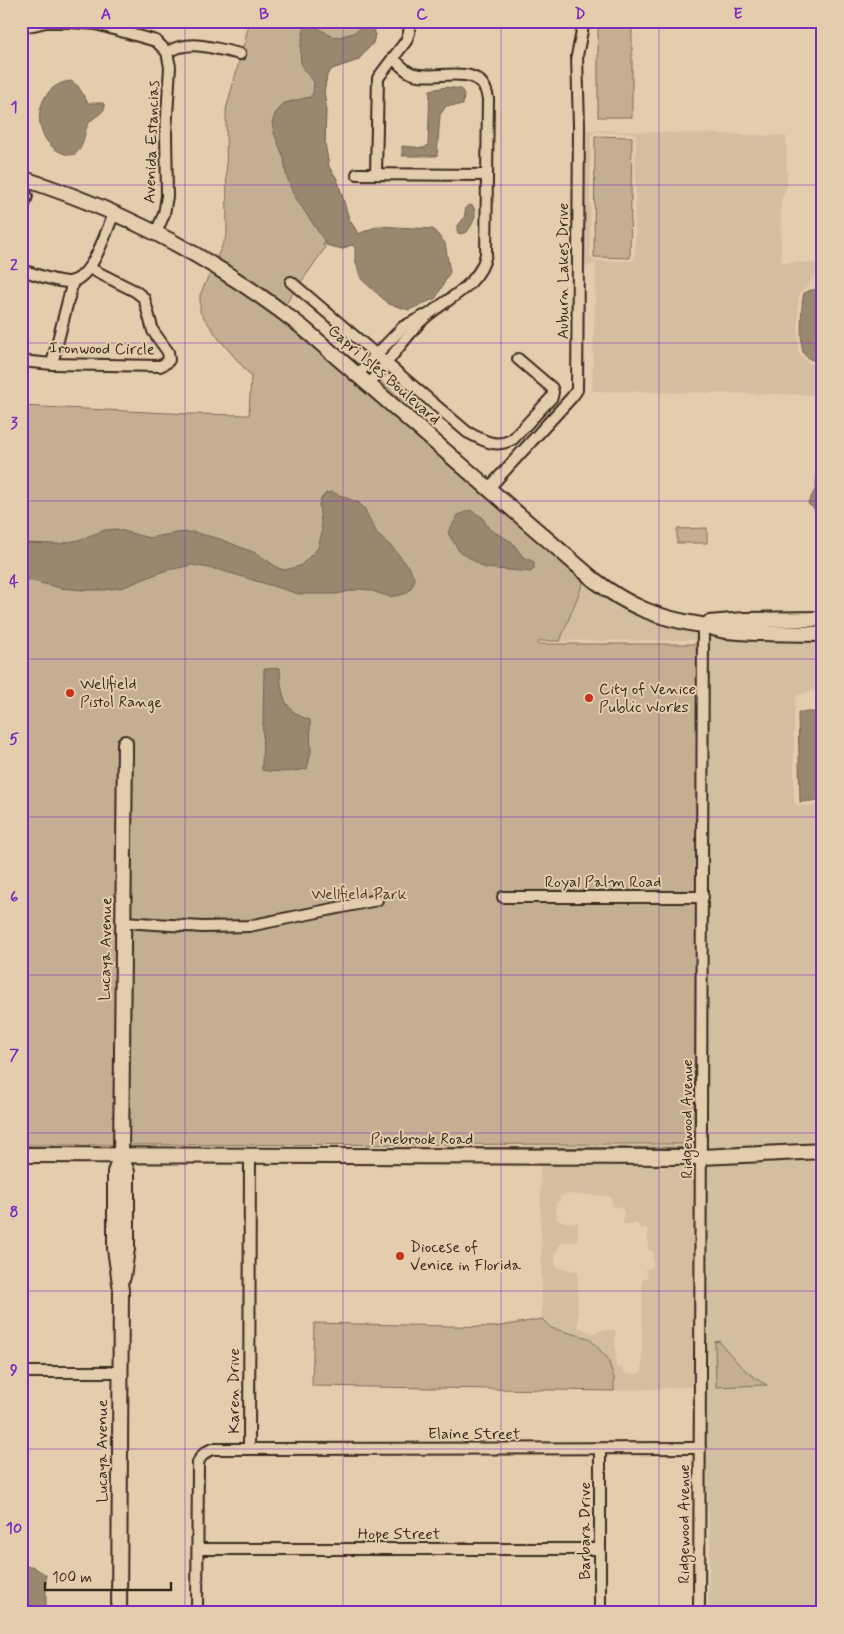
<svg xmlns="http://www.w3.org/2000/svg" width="844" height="1634" viewBox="0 0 844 1634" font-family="Mynerve,sans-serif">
<rect width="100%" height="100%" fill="#e4cdad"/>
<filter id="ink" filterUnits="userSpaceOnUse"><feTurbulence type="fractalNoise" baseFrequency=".02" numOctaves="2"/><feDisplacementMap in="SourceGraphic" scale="10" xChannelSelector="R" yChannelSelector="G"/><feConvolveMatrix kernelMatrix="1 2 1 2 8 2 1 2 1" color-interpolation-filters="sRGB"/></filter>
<g filter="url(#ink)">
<g fill="#d4bea0" fill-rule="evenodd">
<path d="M584,130L786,136L787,187L781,199V262L823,263V275H816L806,288L801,291L799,296L798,307V350L800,355L809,363L823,365V395L592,391L596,263L585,267ZM596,132L632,133L636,136L635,258L632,261H594L590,258L591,135Z"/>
<polygon points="585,578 632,610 823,638 823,691 815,690 796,696 795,709 794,713 794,802 799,806 823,804 823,1147 700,1152 698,640 560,641"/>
<path d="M823,1156V1613H708L710,1544L703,1386L614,1391V1378L589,1338L551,1328L542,1319L540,1161ZM565,1194L608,1196L611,1198L613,1208L618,1206L624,1211L623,1224H637L640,1228H645L648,1230V1250L653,1252V1265L651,1268L644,1270L647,1272V1278L642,1280V1371L639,1374H625L622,1369L616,1367L615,1330H601L598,1332L592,1333L578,1327V1271L557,1268L555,1265V1252L558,1249L559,1245L564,1242H578V1223L565,1222L557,1219L556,1204L560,1201V1197ZM732,1358L756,1380L766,1385L716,1386Z"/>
</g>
<g fill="#c5af93" stroke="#806c58">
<polygon points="250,21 374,21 375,24 372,24 375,34 373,43 358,60 332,69 327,75 324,92 326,106 325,144 329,167 337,179 349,219 356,230 353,245 348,246 343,249 322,244 325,248 285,305 395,393 585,578 560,641 539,641 537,644 698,644 694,1144 21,1145 21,406 190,414 249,415 251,376 219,339 200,312 200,295 227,235 226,110"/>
<rect x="598" y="21" width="34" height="96"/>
<polygon points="595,136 632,137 630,258 594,257"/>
<polygon points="707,528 707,543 677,543 677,529"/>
<polygon points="694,1147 697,1147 700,1152 306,1151 157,1148"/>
<polygon points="542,1319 551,1328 589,1338 608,1359 614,1378 614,1391 312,1386 314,1323 495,1327"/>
<path d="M719,1341C733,1358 747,1375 767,1385L716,1387L715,1342Z"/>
</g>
<g fill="#9a876f" stroke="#74624f">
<path d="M312,21L315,26L331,36L339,37L353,33L362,28H373L375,34L373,43L358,60L332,69L327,75L324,92L326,106L325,144L329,167L337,179L349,219L358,234L378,226L433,229L445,243L450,272L436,298L409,310L389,304L361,279L355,259V248L353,245L348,246L343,249L327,245L293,194L286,174L284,158L274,133L272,123L275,114L284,103L310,97L313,93L314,82C311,78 304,72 302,66C298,56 302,32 307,22Z"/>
<path d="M71,81L78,86L88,103H103L105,107C102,115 94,116 89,123C83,131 85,148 75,154C71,156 64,154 60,152C28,136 35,84 71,81Z"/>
<polygon points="446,87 461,89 464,94 463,105 446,106 440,115 437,156 402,156 402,146 424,148 428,145 430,90"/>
<path d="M469,205L473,206C478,215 473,224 467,232L460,234L457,232V227L464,218L466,207Z"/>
<path d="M823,289V361C815,361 806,360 803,352C800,345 801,301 804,293L811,290Z"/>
<polygon points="823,415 823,515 816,513 813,507 809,505 808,503 816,488 819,426"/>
<polygon points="332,492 359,503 364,508 378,535 393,548 409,567 414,577 414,582 410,590 405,594 390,597 369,590 360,589 336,594 299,594 220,570 192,565 164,571 124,587 105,590 82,590 60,588 21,578 21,543 59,544 78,540 105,530 116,529 149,538 176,533 193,532 220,539 258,554 278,568 285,570 300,566 318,548 322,532 319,505 321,499 326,493"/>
<polygon points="470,510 482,517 489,529 512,542 523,557 534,562 534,568 531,572 485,568 459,551 448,533 458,515"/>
<path d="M280,668C281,693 283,712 310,720L311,752L307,769C292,772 277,773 262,770L264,669Z"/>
<polygon points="798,712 823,712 823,800 800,802"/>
<polygon points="32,1566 46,1575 46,1613 21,1613 21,1567"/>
</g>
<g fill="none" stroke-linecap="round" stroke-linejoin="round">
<defs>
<g id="street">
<polyline points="21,28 46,22 70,22 96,24 156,41 167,52 170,67 166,132 167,196 164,214 156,233"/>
<path d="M167,52C192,39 213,48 240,54"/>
<polyline points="357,174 486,175"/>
<polyline points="376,174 378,78 406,41 409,33 410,21"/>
<polyline points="21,215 27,196"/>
<path d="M21,270C36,274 52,281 67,282C91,283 106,232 114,213"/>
<path d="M291,282L467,432C482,440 496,449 513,439L552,397L553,392L552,388L518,359"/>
<polyline points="21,361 52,364 160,366 166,363 169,360 168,352 153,331 144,298 135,291 89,268"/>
<polyline points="52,364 73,281"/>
<polyline points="357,375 403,327 424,316"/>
<path d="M369,385C386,364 402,342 420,322C442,300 480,288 486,254L488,99C482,58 436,83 411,73C404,70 398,63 393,58"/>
<polyline points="488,489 572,397 577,390 579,126 577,56 584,21"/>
<polyline points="503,897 703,897"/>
<polyline points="124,922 202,927 249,926 377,900"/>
<polyline points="21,1372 120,1372"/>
<polyline points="249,1449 250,1156"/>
<polyline points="198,1549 600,1549"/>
<path d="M197,1613L198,1463C201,1455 205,1452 212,1449H269L700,1448"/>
<polyline points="600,1613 600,1449"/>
<polyline points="699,1613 703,625"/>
</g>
<g id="secondary">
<path d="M21,178C123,210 218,261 302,327L593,579C628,606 657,618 701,625C710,626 718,630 727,631C759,634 791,634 823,634"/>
<polyline points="709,623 744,620 823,619"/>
<polyline points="21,1155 702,1157 823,1151"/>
<polyline points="121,1156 127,1172 127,1249 123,1277"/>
<polyline points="119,1613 121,1290 115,1249 115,1172 121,1156 125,743"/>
</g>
</defs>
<use href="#street" stroke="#3b2a1e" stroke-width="14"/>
<use href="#secondary" stroke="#3b2a1e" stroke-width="18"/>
<use href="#street" stroke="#e4cdad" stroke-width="10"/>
<use href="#secondary" stroke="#e4cdad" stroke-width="14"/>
</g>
</g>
<path fill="none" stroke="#7b2cbf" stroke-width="1" stroke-opacity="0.55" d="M185,21V1613M343,21V1613M501,21V1613M659,21V1613M21,185H823M21,343H823M21,501H823M21,659H823M21,817H823M21,975H823M21,1133H823M21,1291H823M21,1449H823"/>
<g fill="#c8321e" stroke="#e4cdad" stroke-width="2">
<circle cx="70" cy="693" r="5"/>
<circle cx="589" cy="698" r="5"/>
<circle cx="400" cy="1256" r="5"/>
</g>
<g text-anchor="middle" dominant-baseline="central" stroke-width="4" stroke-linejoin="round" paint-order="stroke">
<g font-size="16" fill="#3b2a1e" stroke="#e4cdad">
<text transform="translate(152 142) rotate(-88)">Avenida Estancias</text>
<text transform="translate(563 271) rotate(-90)">Auburn Lakes Drive</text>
<text transform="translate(102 349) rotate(1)">Ironwood Circle</text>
<text transform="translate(384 375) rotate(41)">Capri Isles Boulevard</text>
<text x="603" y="882">Royal Palm Road</text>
<text transform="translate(106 949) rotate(-89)">Lucaya Avenue</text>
<text transform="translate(687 1119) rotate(-90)">Ridgewood Avenue</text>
<text x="422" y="1139">Pinebrook Road</text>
<text transform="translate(234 1391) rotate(-90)">Karen Drive</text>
<text x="474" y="1434">Elaine Street</text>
<text transform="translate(102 1451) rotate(-90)">Lucaya Avenue</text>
<text transform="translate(684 1524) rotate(-90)">Ridgewood Avenue</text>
<text transform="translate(585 1531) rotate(-90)">Barbara Drive</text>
<text x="399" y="1534">Hope Street</text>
</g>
<g font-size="16" fill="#3b2a1e" stroke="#e4cdad" text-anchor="start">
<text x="80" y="684">Wellfield<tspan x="80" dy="18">Pistol Range</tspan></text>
<text x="599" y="689">City of Venice<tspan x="599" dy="18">Public Works</tspan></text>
<text x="410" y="1247">Diocese of<tspan x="410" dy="18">Venice in Florida</tspan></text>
</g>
<g font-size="16" fill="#503e30" stroke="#e4cdad">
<text x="359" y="894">Wellfield Park</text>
</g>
</g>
<rect width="844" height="1634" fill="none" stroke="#e4cdad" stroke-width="55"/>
<path d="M45 1582v8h126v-8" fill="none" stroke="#3b2a1e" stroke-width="2.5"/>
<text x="52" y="1582" font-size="15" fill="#3b2a1e" stroke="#e4cdad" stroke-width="4" paint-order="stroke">100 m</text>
<rect x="28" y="28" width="788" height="1578" fill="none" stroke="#7b2cbf" stroke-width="2"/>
<g font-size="16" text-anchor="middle" font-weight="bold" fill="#7b2cbf">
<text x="106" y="19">A</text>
<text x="264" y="19">B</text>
<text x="422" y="19">C</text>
<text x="580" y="19">D</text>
<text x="738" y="19">E</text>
<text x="14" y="112">1</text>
<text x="14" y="270">2</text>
<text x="14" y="428">3</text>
<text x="14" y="586">4</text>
<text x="14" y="744">5</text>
<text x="14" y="902">6</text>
<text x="14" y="1060">7</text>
<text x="14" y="1217">8</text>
<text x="14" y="1375">9</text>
<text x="14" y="1533">10</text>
</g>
</svg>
